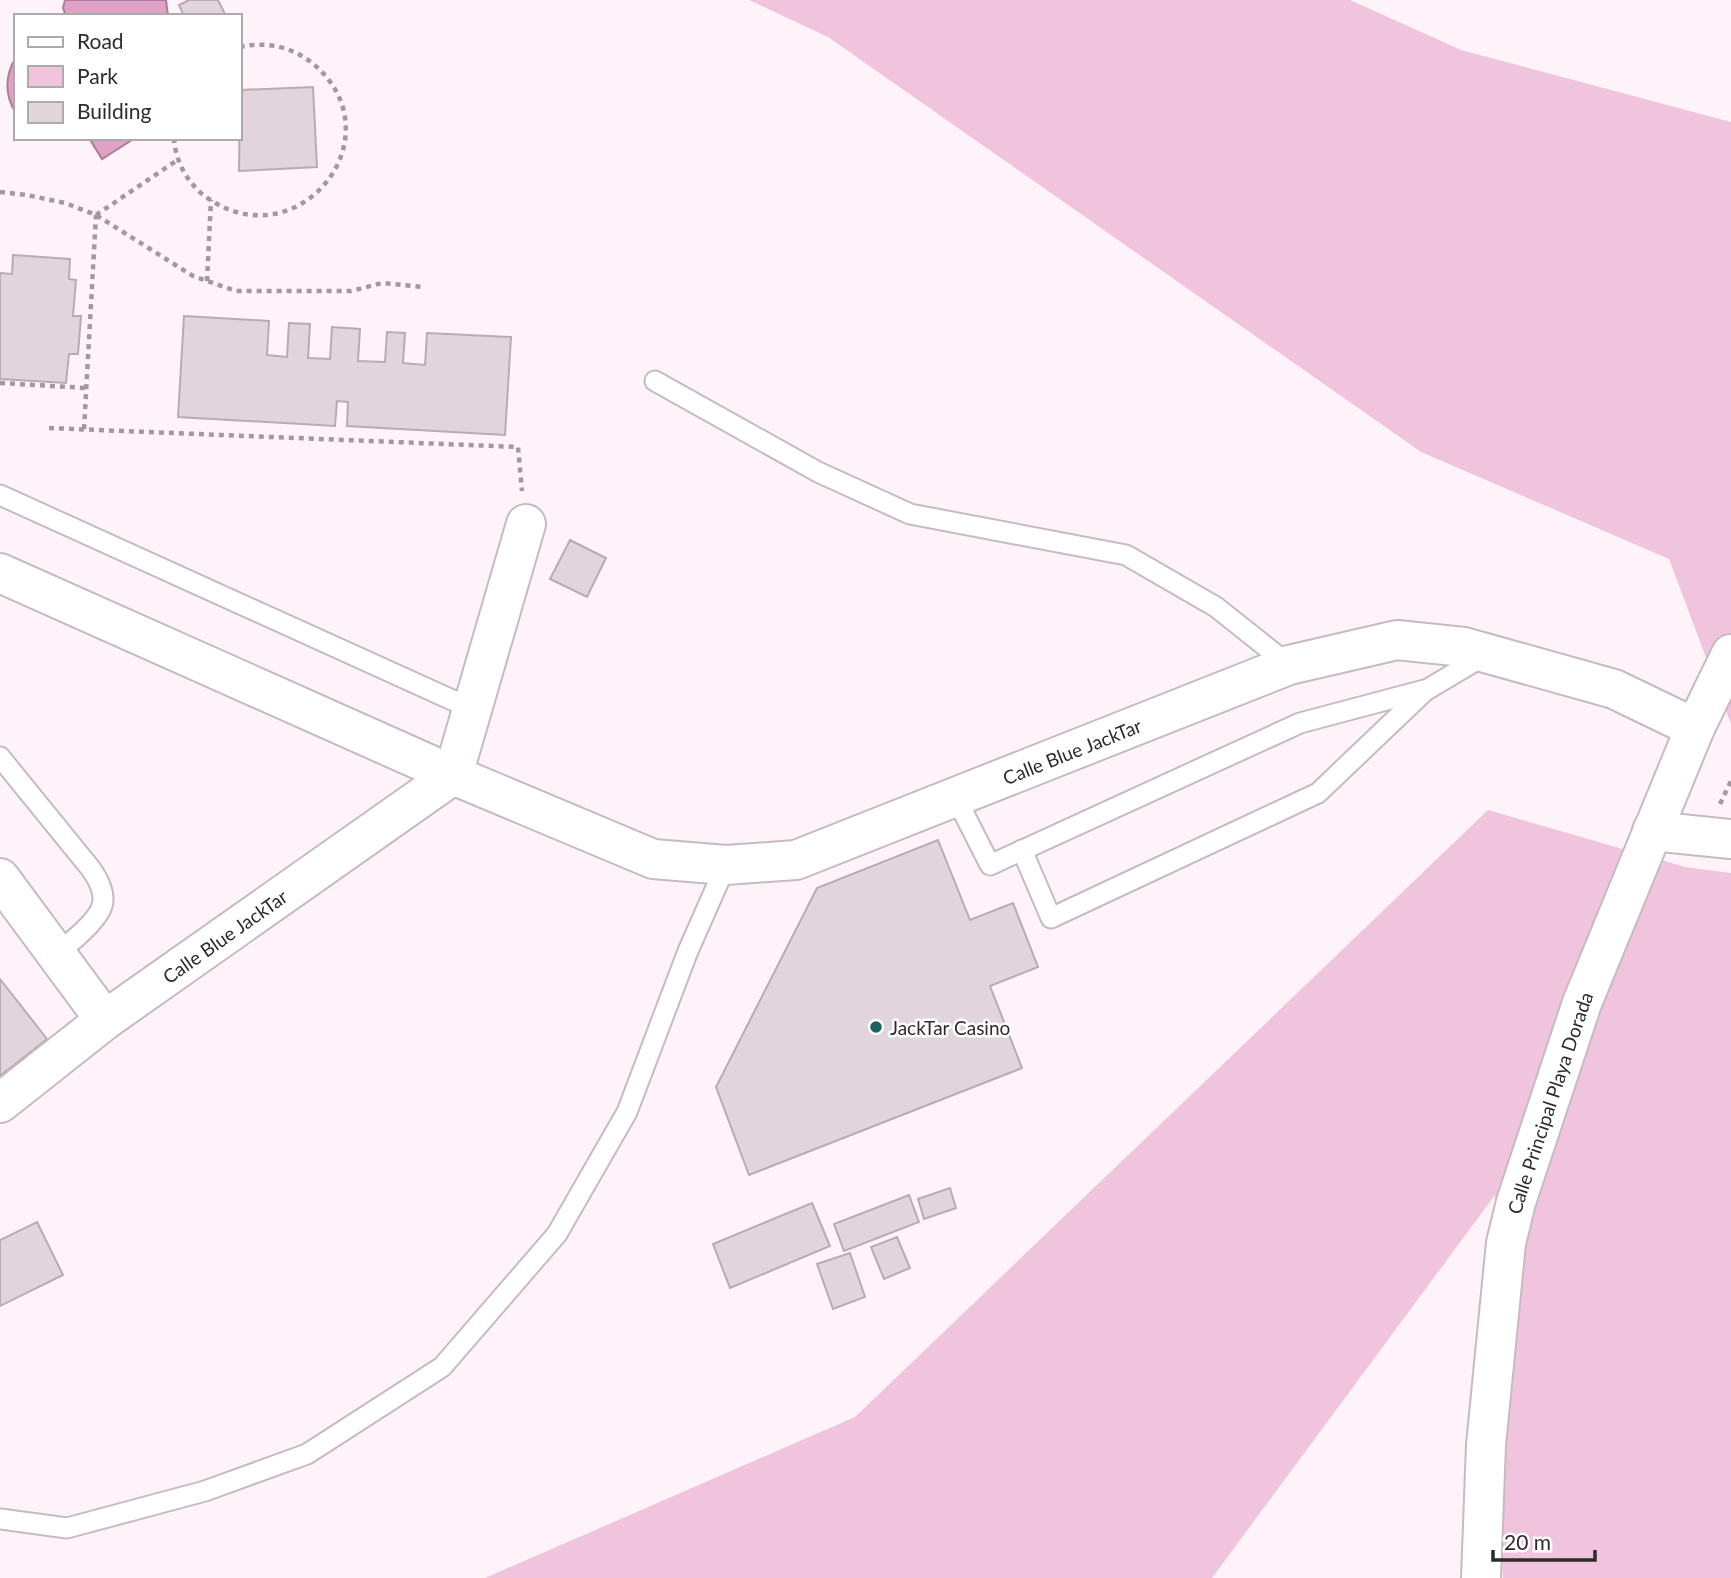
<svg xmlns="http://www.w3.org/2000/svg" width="1731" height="1578" viewBox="0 0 1731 1578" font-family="Lato,sans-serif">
<rect width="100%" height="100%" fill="#fef3f9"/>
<g fill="#f0c4dd">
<polygon points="749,0 1350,0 1461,50 1731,122 1731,724 1669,559 1421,452 828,37"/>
<polygon points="1488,810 1685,867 1731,873 1731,1578 1503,1578 1495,1195 1212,1578 485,1578 855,1417"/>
</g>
<g fill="#dfa2c6" stroke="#aa7e98" stroke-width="2">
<polygon points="65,0 166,0 168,16 66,16 63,8"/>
<path d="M16,57V113C4,95 5,75 16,57Z"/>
<polygon points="89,138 135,138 102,159"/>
</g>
<g fill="#e1d4db" stroke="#b8abb2" stroke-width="2">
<polygon points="189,0 218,0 226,16 184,16 179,5"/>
<polygon points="313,87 317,167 239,171 240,90"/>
<polygon points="13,255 70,259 69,279 76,280 73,316 81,316 78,354 69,354 66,383 0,379 0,273 12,274"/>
<polygon points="184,316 269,321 267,355 287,357 289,323 310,324 308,358 330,359 332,327 360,329 358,361 385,362 387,332 405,333 403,363 425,365 427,333 511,337 505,435 347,426 348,402 337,401 335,426 178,417"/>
<polygon points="570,540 606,558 587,597 550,579"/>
<polygon points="938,840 970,920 1013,903 1038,967 990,986 1022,1068 749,1175 716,1087 817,888"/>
<polygon points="0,979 47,1039 0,1076"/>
<polygon points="950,1188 956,1208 924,1219 918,1199"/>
<polygon points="909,1195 919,1222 844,1251 834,1224"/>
<polygon points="812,1203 830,1246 730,1288 713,1244"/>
<polygon points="37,1222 63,1275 0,1306 0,1240"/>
<polygon points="897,1237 910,1268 884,1279 871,1247"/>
<polygon points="850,1253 865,1297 833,1309 817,1264"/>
</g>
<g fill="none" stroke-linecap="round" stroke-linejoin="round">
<defs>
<g id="lane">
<polyline points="655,381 818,472 910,514 1126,555 1216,607 1289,665"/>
<polyline points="0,495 472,709"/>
<path d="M0,757L91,869C98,879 106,893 102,906C97,922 69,944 56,954"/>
<polyline points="955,796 990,865 1300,723 1428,689 1487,654"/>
<polyline points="1022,850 1051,918 1318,793 1426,690"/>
<polyline points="0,1519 67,1528 205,1491 307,1454 442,1367 557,1234 627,1112 688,951 726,865"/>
</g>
<g id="street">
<path id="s1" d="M0,573L453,775L653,859L726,865L796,860L1289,665L1397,640L1464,647L1614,689L1695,728"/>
<polyline points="1652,831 1731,839"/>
<polyline points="0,878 105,1020"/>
<path id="s2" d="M0,1103L105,1020L453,775L526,524"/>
<path id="s3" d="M1481,1578L1486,1445L1506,1243L1516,1202L1582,1003L1695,728L1731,654"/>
</g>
</defs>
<use href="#lane" stroke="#c7bac1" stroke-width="23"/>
<use href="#street" stroke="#c7bac1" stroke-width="42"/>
<g stroke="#a1999e" stroke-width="4.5" stroke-dasharray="5 5" stroke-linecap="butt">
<path d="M174,138C175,161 188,184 206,197C294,260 392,146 322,72C300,49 271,40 240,47"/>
<polyline points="0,192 27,195 65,203 96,215 193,276 236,291 351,291 382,283 424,287"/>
<polyline points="96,215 179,159"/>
<polyline points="207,281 211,200"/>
<polyline points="0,383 86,388"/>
<polyline points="49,428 518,447 522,491"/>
<polyline points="84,429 96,215"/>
<polyline points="1720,804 1731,781"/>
</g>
<use href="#lane" stroke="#fff" stroke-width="19"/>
<use href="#street" stroke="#fff" stroke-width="38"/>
</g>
<circle fill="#19655e" stroke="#fff" stroke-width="2.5" cx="876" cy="1027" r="7"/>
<g text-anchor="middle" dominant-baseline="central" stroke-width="5" stroke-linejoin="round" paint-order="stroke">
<g font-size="19" fill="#2f2a2d" stroke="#fff">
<text stroke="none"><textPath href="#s1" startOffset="1153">Calle Blue JackTar</textPath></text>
<text stroke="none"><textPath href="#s2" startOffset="280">Calle Blue JackTar</textPath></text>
<text stroke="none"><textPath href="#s3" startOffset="483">Calle Principal Playa Dorada</textPath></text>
</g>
<g font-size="19" fill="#2f2a2d" stroke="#fff" text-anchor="start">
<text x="890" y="1027">JackTar Casino</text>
</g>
</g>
<rect x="14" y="14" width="228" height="126" fill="#ffffff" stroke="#acaaab" stroke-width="2"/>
<rect x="28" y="37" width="35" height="10" fill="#ffffff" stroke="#acaaab" stroke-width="2"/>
<text x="77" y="49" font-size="21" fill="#2f2a2d">Road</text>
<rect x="28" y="66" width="35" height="21" fill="#f0c4dd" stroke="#acaaab" stroke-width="2"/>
<text x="77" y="84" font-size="21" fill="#2f2a2d">Park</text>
<rect x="28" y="102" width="35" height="21" fill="#e1d4db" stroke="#acaaab" stroke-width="2"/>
<text x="77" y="119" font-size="21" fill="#2f2a2d">Building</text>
<path d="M1493 1550v10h102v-10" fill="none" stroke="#2f2a2d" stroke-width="3.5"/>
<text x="1504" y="1550" font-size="21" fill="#2f2a2d" stroke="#ffffff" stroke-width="5" paint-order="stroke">20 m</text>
</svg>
